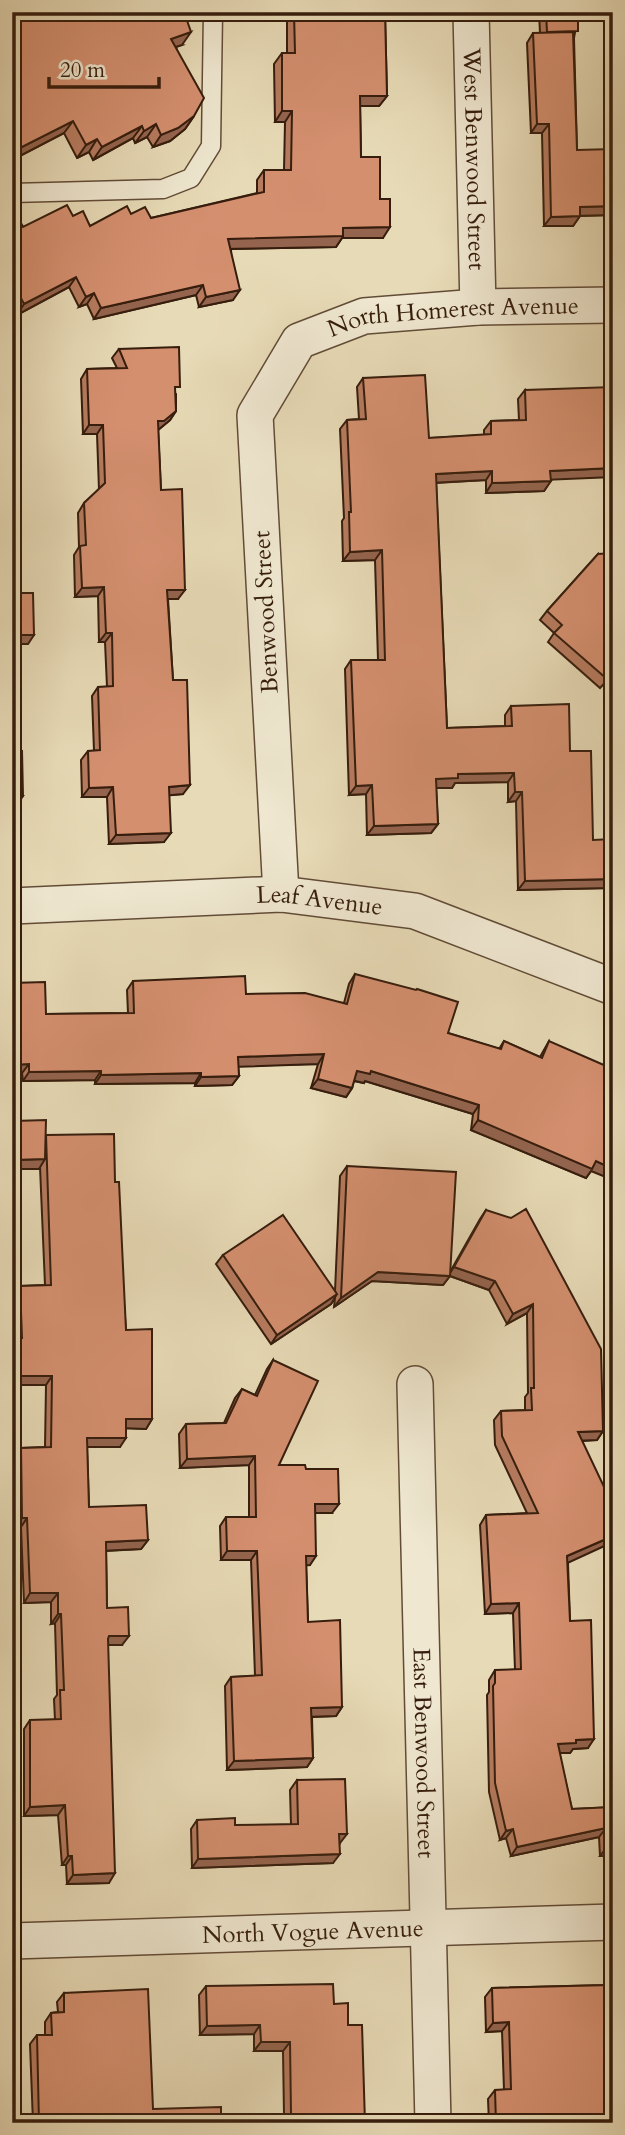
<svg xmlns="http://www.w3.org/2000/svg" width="625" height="2135" viewBox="0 0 625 2135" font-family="Cardo,serif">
<rect width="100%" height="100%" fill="#e7dab6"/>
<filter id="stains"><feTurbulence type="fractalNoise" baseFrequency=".00286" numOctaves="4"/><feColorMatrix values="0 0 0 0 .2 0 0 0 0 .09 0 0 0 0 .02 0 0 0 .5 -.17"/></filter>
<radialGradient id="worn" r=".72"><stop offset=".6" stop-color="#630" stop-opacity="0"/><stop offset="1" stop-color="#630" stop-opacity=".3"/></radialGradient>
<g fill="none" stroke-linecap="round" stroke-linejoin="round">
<defs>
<polyline id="lane" points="12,193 163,189 191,178 211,146 213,12"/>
<g id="street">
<path id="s1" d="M471,12L478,307"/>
<path id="s2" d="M281,894L255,415L299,341L364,316L478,307L613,305"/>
<path id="s3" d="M12,906L281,894L415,911L613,987"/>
<path id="s4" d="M415,1384L433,2123"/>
<path id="s5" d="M12,1941L613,1922"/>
</g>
</defs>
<use href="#lane" stroke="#624c37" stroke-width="21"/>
<use href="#street" stroke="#624c37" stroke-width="38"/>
<use href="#lane" stroke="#efe7d0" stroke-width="18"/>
<use href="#street" stroke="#efe7d0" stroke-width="35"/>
</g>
<g fill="#b67b5f" stroke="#361d0d" stroke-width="2">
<polygon points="12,12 182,45 176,47 194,116 185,129 170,141 153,147 147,137 135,143 133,138 93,160 89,152 77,158 64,133 12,160"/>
<polygon points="287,12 385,12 387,96 379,106 360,106 361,157 380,199 383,238 342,238 336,247 231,249 233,300 199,307 196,295 94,319 87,304 79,307 69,287 17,315 12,306 12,207 23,227 73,216 90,226 131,214 151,218 257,193 257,180 264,170 284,170 285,122 275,122 274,64 282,53 287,53"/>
<polygon points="539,12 613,12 578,16 574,38 577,150 611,215 580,216 573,226 544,226 542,133 531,133 527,43 533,33 540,33"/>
<polygon points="119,349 176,394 176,411 170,420 158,430 161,490 178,599 168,599 173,680 183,794 169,795 164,842 109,844 107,797 82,797 81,760 88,751 94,751 92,696 98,687 107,687 105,642 99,642 98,596 75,597 74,555 79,547 78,513 84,503 99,490 97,434 83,434 81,379 87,369 117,368 112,358"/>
<polygon points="363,378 429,438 484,435 484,430 491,421 519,420 518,399 525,390 551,480 544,491 486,493 486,480 436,483 447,728 505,726 505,715 511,706 570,751 593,840 610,888 518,890 516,801 508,802 508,782 455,783 452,788 436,788 438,824 431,833 367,835 366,794 349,795 345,669 351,660 378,660 375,560 343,561 342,521 344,518 340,429 347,420 359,419 357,387"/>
<polygon points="598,554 613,674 600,688 548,642 554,633 540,620 547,611"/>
<polygon points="355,974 448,1033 499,1049 504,1041 540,1057 549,1041 591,1171 586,1178 471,1130 473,1114 365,1081 364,1083 354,1081 352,1088 346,1097 311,1088 318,1064 238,1066 239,1076 232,1085 195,1086 195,1083 95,1084 95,1080 23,1081 22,1073 12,1074 12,983 46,1014 128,1013 127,990 133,981 246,994 344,1003 349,984"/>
<polygon points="14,1121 45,1136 115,1182 126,1330 152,1419 146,1429 126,1428 120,1447 87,1447 89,1507 148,1540 141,1549 106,1551 107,1608 122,1645 108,1645 109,1883 67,1884 66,1865 62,1865 58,1815 24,1816 24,1729 30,1720 55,1720 54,1699 57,1695 55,1623 51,1624 51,1602 24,1603 21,1527 16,1527 14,1457 21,1448 45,1447 46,1385 14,1385 12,1347 16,1342 14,1295 20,1286 45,1285 40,1167 39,1169 12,1169 12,1123"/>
<polygon points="347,1166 450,1272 480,1219 486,1210 603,1431 597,1440 582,1441 568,1563 570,1621 588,1748 573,1749 570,1753 559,1753 572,1809 613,1807 613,1856 600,1856 599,1837 511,1856 506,1838 500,1840 489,1792 487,1695 489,1692 489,1680 495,1670 515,1670 513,1613 485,1614 480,1525 486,1515 527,1513 495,1445 494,1420 501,1411 525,1410 525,1397 528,1393 527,1313 507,1324 489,1290 450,1276 443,1285 372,1281 334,1307 335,1298 331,1304 271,1344 216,1264 223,1255 335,1291 340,1176"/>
<polygon points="273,1360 279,1465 306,1469 332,1513 315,1513 310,1565 306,1565 308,1622 342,1707 336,1716 312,1717 313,1758 307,1767 227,1770 225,1686 231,1677 255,1676 251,1560 221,1560 220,1526 226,1517 249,1517 249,1465 180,1468 179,1434 186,1424 224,1423 235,1398 242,1389 255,1395 267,1369"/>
<polygon points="297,1780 340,1843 333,1863 192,1868 191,1829 197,1820 235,1825 291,1825 290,1790"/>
<polygon points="609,1979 613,2123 489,2123 488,2099 495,2090 504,2090 502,2031 486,2032 485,1997 492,1988 605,1985"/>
<polygon points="206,1986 334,2004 348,2025 365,2123 33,2123 30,2044 37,2035 45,2035 45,2022 51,2013 58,2012 57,2002 64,1993 153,2109 221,2117 284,2115 283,2051 254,2051 254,2034 200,2035 199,1995"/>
</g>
<g fill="#94644e" stroke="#361d0d" stroke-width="2">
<polygon points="574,12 613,12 613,15 571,16"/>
<polygon points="191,32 182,45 163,51 171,39"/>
<polygon points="360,96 387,96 379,106 353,106"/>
<polygon points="282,111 292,111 285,122 275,122"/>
<polygon points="194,116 185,129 170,141 153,147 161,135"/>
<polygon points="73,121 64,133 12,160 12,156 16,150"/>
<polygon points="156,124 147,137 135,143 144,131"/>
<polygon points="537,124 549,124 542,133 531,133"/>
<polygon points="142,126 133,138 93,160 102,147"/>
<polygon points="97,139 89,152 77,158 86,145"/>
<polygon points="613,206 613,212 611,215 574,216 580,207"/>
<polygon points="580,216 573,226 544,226 551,217"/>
<polygon points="390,227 383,238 342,238 336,247 221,249 228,239 343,228"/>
<polygon points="76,277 69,287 17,315 24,304"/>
<polygon points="203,285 196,295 94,319 101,308"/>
<polygon points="240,290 233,300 199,307 206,297"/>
<polygon points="94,293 87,304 79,307 86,297"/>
<polygon points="176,411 170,420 158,430 158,421"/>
<polygon points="89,425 103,425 97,434 83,434"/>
<polygon points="613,468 613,477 544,480 550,471"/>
<polygon points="492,471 486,480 430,483 436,474"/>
<polygon points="551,481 544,491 486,493 492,483"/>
<polygon points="382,550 375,560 343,561 350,552"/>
<polygon points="104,587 98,596 75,597 82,588"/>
<polygon points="167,590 185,590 178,599 161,599"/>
<polygon points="106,633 112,633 105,642 99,642"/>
<polygon points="12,635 34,635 28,644 12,644"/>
<polygon points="514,773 508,782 455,783 452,788 430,788 436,779 458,774"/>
<polygon points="190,785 183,794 162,796 169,787"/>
<polygon points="372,785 366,794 349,795 356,786"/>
<polygon points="113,787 107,797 82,797 89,788"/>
<polygon points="515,792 522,792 516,801 508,802"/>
<polygon points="12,796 23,796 17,805 12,805"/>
<polygon points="438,824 431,833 367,835 374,826"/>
<polygon points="171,833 164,842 109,844 116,835"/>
<polygon points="613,879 613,884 610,888 518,890 525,881"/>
<polygon points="324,1054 318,1064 232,1067 238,1057"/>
<polygon points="29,1064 22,1073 12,1074 12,1065"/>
<polygon points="101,1071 95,1080 23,1081 29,1072"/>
<polygon points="357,1071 371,1071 479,1105 473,1114 365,1081 364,1083 351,1080"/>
<polygon points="201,1073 195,1083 95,1084 101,1075"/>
<polygon points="239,1076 232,1085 195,1086 201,1077"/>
<polygon points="318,1079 352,1088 346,1097 311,1088"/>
<polygon points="478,1120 596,1161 613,1169 613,1180 591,1171 586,1178 471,1130"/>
<polygon points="45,1159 39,1169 12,1169 12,1163 14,1160"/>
<polygon points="454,1267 495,1281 489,1290 450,1276 443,1285 372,1281 334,1307 341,1298 378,1272 448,1276"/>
<polygon points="337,1294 331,1304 271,1344 277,1335"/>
<polygon points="533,1304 527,1313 507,1324 513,1314"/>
<polygon points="20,1376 52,1376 46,1385 14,1385"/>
<polygon points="126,1419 152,1419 146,1429 120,1428"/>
<polygon points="603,1431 597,1440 572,1441 578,1432"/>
<polygon points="87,1438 126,1438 120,1447 80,1447"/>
<polygon points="255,1456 249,1465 180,1468 187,1459"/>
<polygon points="315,1504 339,1504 332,1513 309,1513"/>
<polygon points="22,1518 27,1518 21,1527 16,1527"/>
<polygon points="613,1536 613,1542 561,1566 567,1556"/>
<polygon points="148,1540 141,1549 99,1551 106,1542"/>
<polygon points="227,1551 257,1551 251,1560 221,1560"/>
<polygon points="306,1556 316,1556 310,1565 300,1566"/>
<polygon points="30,1593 58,1593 51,1602 24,1603"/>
<polygon points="519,1603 513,1613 485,1614 491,1604"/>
<polygon points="58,1614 61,1614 55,1623 51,1624"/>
<polygon points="109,1636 129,1636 122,1645 103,1645"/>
<polygon points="342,1707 336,1716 305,1717 311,1708"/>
<polygon points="594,1739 588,1748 573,1749 570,1753 551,1753 558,1744 576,1740"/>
<polygon points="313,1758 307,1767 227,1770 234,1761"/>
<polygon points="65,1805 58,1815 24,1816 30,1807"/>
<polygon points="606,1828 599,1837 511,1856 517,1847"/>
<polygon points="513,1829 506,1838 500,1840 506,1831"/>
<polygon points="339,1834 347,1834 340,1843 333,1843"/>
<polygon points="607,1847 613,1847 613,1856 600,1856"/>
<polygon points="340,1854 333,1863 192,1868 198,1859"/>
<polygon points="68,1856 72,1856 66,1865 62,1865"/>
<polygon points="115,1873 109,1883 67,1884 73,1875"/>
<polygon points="509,2022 502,2031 486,2032 493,2023"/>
<polygon points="260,2025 254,2034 200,2035 207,2026"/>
<polygon points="261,2042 290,2042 283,2051 254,2051"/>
</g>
<g fill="#d48f6f" stroke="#361d0d" stroke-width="2">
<polygon points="12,12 184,12 191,32 171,39 204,98 194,116 178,128 161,135 156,124 144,131 142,126 102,147 97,139 86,145 73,121 16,150 12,143"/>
<polygon points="294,12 385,12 387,96 360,96 361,157 380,157 380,199 390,199 390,227 343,228 343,236 228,239 240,290 206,297 203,285 101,308 94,293 86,297 76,277 24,304 12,281 12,207 23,227 67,205 73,216 83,211 90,226 127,206 131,214 145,207 151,218 264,192 264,170 291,170 292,111 282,111 282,53 295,53"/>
<polygon points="546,12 578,12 578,31 547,32"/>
<polygon points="573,32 577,150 613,149 613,206 580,207 580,216 551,217 549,124 537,124 533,33"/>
<polygon points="179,347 180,387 175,387 176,411 164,421 158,421 161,490 182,489 185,590 167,590 173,680 187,680 190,785 169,787 171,833 116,835 113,787 89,788 88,751 100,750 98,687 113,686 112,633 106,633 104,587 82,588 80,546 86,545 84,503 105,483 103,425 89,425 87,369 127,368 119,349"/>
<polygon points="425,375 429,438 491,434 491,421 526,420 525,390 613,387 613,468 550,471 551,481 492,483 492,471 436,474 447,728 512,726 511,706 569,704 570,751 591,751 593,840 613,839 613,879 525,881 522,792 515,792 514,773 458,774 458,778 436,779 438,824 374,826 372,785 356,786 351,660 385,660 382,550 350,552 349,512 351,512 347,420 366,419 363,378"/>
<polygon points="613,553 613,672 607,679 554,633 562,625 547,611 598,554"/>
<polygon points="12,593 33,593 34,635 12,635"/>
<polygon points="12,750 22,751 23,796 12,796"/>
<polygon points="355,974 416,990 417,989 458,1002 448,1033 501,1049 504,1041 542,1058 549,1041 613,1069 613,1169 596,1161 592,1169 478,1120 479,1105 371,1071 370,1074 357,1071 352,1088 318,1079 324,1054 238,1057 239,1076 201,1077 201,1073 101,1075 101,1071 29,1072 29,1064 12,1065 12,983 45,982 46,1014 134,1013 133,981 245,976 246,994 305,993 347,1004"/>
<polygon points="46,1120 45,1159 14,1160 14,1121"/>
<polygon points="114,1134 115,1182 119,1182 126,1330 152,1329 152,1419 126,1419 126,1438 87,1438 89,1507 146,1505 148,1540 106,1542 107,1608 128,1607 129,1636 109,1636 108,1639 115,1873 73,1875 72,1856 68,1856 65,1805 30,1807 30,1720 61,1719 60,1690 64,1690 61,1614 58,1614 58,1593 30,1593 27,1518 22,1518 21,1448 51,1447 52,1376 20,1376 19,1338 22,1338 20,1286 51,1285 46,1135"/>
<polygon points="347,1166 456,1172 450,1276 378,1272 341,1298"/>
<polygon points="526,1209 601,1349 603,1431 578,1432 605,1489 613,1489 613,1536 567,1556 570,1621 591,1620 594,1739 576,1740 576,1743 558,1744 572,1809 613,1807 613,1847 607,1847 606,1828 517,1847 513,1829 506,1831 495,1783 493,1686 495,1683 495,1670 521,1669 519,1603 491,1604 486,1515 538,1513 502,1436 501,1411 532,1410 531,1388 534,1388 533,1304 513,1314 495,1281 454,1267 486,1210 511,1218"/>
<polygon points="283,1215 337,1294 277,1335 223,1255"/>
<polygon points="273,1360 318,1381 279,1465 305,1465 306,1469 338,1469 339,1504 315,1504 316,1556 306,1556 308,1622 340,1620 342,1707 311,1708 313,1758 234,1761 231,1677 262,1675 257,1551 227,1551 226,1517 256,1517 255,1456 187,1459 186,1424 226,1423 242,1389 257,1396"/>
<polygon points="345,1779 347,1834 339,1834 340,1854 198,1859 197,1820 235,1818 235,1825 298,1824 297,1780"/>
<polygon points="609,1979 613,1979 613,2123 496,2123 495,2090 511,2089 509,2022 493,2023 492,1988 610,1985"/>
<polygon points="333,1984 334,2004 348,2003 348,2025 362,2025 365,2123 39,2123 37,2035 52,2035 51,2013 64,2012 64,1993 148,1989 153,2109 221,2107 221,2117 291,2114 290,2042 261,2042 260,2025 207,2026 206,1986"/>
</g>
<g text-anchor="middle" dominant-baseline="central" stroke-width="6" stroke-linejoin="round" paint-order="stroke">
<g font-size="24" fill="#361d0d" stroke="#efe7d0">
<text stroke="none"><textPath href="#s1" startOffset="147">West Benwood Street</textPath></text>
<text stroke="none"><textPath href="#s2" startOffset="724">North Homerest Avenue</textPath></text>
<text transform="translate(266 612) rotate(-93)">Benwood Street</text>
<text stroke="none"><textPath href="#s3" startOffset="308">Leaf Avenue</textPath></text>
<text stroke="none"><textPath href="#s4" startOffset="369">East Benwood Street</textPath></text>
<text stroke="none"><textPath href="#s5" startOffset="301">North Vogue Avenue</textPath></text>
</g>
</g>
<rect width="625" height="2135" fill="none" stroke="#e7dab6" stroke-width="42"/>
<rect x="14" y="14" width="597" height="2107" fill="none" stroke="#361d0d" stroke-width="3.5"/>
<rect x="21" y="21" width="583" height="2093" fill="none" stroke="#361d0d" stroke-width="2"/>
<path d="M49 77v10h110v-10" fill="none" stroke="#361d0d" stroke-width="3.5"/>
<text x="60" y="77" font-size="21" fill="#361d0d" stroke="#efe7d0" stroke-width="5" paint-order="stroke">20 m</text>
<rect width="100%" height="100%" filter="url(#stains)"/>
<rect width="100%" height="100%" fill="url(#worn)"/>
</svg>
